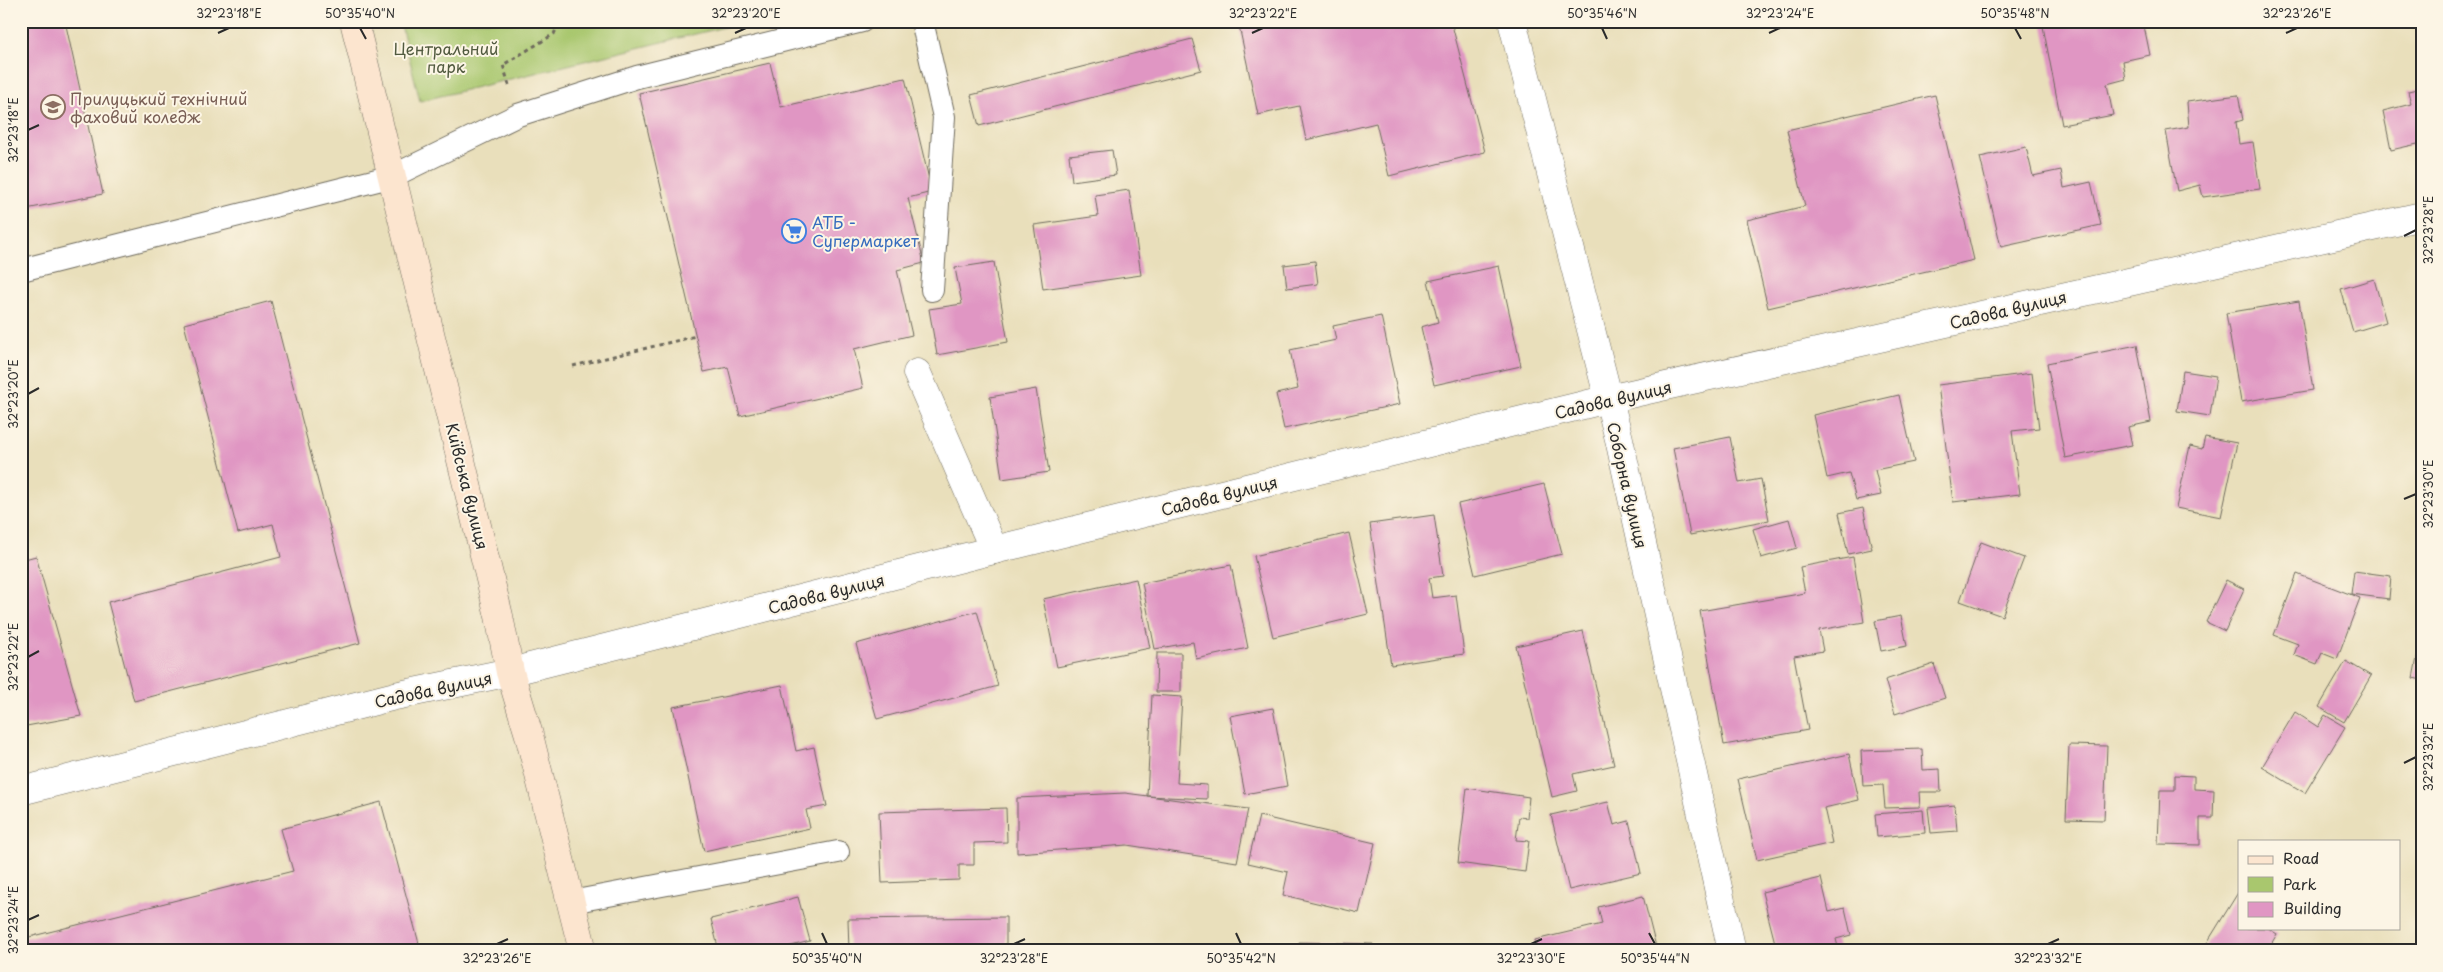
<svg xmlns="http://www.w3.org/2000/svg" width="2443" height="972" viewBox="0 0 2443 972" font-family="'Playpen Sans',sans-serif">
<rect width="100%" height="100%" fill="#fcf5e5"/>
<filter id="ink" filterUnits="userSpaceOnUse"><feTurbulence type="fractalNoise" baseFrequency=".02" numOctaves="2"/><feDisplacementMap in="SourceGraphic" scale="10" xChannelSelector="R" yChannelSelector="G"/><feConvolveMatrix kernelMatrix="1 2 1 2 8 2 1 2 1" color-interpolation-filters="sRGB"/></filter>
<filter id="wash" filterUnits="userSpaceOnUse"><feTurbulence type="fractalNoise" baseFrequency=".0096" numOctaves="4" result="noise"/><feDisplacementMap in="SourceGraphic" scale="20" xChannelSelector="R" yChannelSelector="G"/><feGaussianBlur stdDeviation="1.12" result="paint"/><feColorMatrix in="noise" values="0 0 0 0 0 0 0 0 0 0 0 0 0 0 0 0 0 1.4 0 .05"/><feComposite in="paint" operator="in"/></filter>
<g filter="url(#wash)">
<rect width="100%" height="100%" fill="#e9dfbb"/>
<polygon fill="#a9c76e" stroke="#6a794c" points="400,21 749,21 420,101"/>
<g id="blocks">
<g fill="#e096c3">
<polygon points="21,21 65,21 103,194 21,210"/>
<polygon points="1238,21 1451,21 1485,152 1389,176 1376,123 1306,140 1299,106 1258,115"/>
<polygon points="2042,21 2143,21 2150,55 2123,61 2126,79 2107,84 2113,115 2062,125"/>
<polygon points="1192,39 1201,70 979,126 971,95"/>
<polygon points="770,63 781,107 905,78 932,192 908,198 924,263 897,270 912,335 854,349 863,388 740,416 728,367 704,372 639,93"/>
<polygon points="2422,88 2422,143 2391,150 2383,111 2411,104 2408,91"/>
<polygon points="1935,95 1974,260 1768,308 1747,220 1805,206 1787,130"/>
<polygon points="2238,95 2243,120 2236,122 2239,144 2253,142 2260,189 2203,197 2200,185 2177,191 2166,131 2189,127 2187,102"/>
<polygon points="2026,147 2033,176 2061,170 2064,188 2091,182 2101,225 2001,247 1980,157"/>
<polygon points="1112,150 1116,175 1072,181 1069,155"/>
<polygon points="1129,190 1141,275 1043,289 1034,225 1098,216 1095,195"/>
<polygon points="1315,261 1318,284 1287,288 1284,265"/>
<polygon points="994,262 1008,342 937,355 929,309 962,304 955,268"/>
<polygon points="1499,266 1521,366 1434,385 1421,327 1438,322 1428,281"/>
<polygon points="2374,279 2386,322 2353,332 2341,289"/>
<polygon points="271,301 360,643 134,701 108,602 281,557 273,524 238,533 184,324"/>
<polygon points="2299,301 2313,390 2241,402 2226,313"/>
<polygon points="1381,316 1400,404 1284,429 1276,394 1298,389 1290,350 1336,340 1333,326"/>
<polygon points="2137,345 2151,422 2128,427 2132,445 2065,458 2047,363"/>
<polygon points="2183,371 2216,376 2210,416 2177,411"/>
<polygon points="2032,373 2039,428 2012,431 2020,494 1953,502 1938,385"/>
<polygon points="1036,389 1049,472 1002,479 990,397"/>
<polygon points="1899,395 1914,462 1875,470 1881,495 1856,500 1849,473 1827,478 1813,415"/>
<polygon points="1730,437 1739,483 1761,479 1769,520 1690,535 1673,448"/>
<polygon points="2205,437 2237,443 2221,517 2176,508 2190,446 2202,449"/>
<polygon points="1544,484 1562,554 1475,575 1458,504"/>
<polygon points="1863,508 1872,549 1848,554 1839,513"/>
<polygon points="1434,515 1443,576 1429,578 1432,598 1456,595 1464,654 1391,665 1370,524"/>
<polygon points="1789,519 1797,548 1761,558 1753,529"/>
<polygon points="1349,533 1368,614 1273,637 1254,556"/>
<polygon points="1981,542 2024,558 2002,616 1960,601"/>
<polygon points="36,556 81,716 21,727 21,560"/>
<polygon points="1853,557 1864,622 1819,630 1823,651 1794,656 1808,730 1724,745 1700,611 1805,593 1800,567"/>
<polygon points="1231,565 1248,648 1196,659 1193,642 1155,649 1142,583"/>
<polygon points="2354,571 2391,576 2389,599 2351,594"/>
<polygon points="2297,574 2360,598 2337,659 2322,653 2317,664 2294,655 2298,644 2274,635"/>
<polygon points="1136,579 1150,648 1057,667 1043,599"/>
<polygon points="2226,580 2244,589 2225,631 2206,622"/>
<polygon points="977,611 998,686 877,719 856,644"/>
<polygon points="1901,616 1907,646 1881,651 1875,621"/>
<polygon points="1583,631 1614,765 1573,774 1577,791 1552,797 1516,646"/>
<polygon points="2419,648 2422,648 2422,680 2413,678"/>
<polygon points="1157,653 1181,653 1181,692 1156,692"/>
<polygon points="2346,661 2371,676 2344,722 2319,707"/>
<polygon points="1934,664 1945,698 1895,714 1885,680"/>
<polygon points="782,685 796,751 814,747 827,806 806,810 810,828 704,851 673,707"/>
<polygon points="1152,695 1182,697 1177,783 1207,785 1207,799 1147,796"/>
<polygon points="1273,708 1287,786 1245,794 1230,716"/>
<polygon points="2295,712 2318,727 2325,715 2345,727 2305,793 2262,767"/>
<polygon points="2069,745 2107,746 2104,820 2066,819"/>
<polygon points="1922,749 1923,770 1940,769 1941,792 1919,792 1920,807 1885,808 1883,785 1863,786 1861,751"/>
<polygon points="1849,754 1859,800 1824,808 1832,843 1757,860 1738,779"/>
<polygon points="2175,775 2194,776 2194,789 2214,790 2213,818 2200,818 2200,845 2158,844 2160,790 2175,790"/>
<polygon points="1467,788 1529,797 1527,818 1519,817 1516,840 1529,841 1525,872 1458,863"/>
<polygon points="1125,793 1248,809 1237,862 1127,845 1017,853 1017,798"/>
<polygon points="381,802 421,951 21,951 21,939 293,871 281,829"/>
<polygon points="1608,802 1614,825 1629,821 1641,873 1569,890 1551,815"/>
<polygon points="1955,805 1957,831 1931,833 1928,808"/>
<polygon points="1006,808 1007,842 974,843 974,865 959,865 959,880 882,883 879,812"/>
<polygon points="1923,810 1925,833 1877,837 1875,814"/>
<polygon points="1259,816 1375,843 1359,913 1283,895 1288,872 1248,863"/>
<polygon points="1821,878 1829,912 1845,908 1851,935 1836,939 1839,951 1777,951 1762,892"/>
<polygon points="2239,891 2239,928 2268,928 2277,934 2267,951 2202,951"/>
<polygon points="1643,896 1657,951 1537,951 1535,940 1602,924 1598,907"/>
<polygon points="798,897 810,941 772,951 719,951 711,919"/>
<polygon points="1006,917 1006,951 849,951 848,919"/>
<polygon points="1299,942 1373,944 1373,951 1298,951"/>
</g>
</g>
</g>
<g filter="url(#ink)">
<use href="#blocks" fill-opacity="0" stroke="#6e6a5d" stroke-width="1"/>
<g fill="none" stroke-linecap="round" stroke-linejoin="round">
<defs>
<g id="lane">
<polyline points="922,21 944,117 932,290"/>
<polyline points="21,270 393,176 518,115 637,77 862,21"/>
<polyline points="571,902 838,852"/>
</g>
<g id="street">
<polyline points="1512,21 1619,439 1732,951"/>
<polyline points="917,373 994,550"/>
<polyline points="21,791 395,696 510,672 994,550 1608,399 2422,216"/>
</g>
<polyline id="secondary" points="354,21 499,616 510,672 529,735 583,951"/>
</defs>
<use href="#lane" stroke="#6e6a5d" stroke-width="24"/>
<use href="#street" stroke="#6e6a5d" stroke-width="29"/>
<use href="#secondary" stroke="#6e6a5d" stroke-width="29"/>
<g stroke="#6e6a5d" stroke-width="3" stroke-dasharray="4 4" stroke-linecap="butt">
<polyline points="509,85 503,65 554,34 560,21"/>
<polyline points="573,366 696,336"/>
</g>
<use href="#lane" stroke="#fff" stroke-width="22"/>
<use href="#street" stroke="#fff" stroke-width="28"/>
<use href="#secondary" stroke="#fce5cf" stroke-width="28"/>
</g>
</g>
<path fill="none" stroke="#2b2b2b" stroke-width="2" d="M360,28L366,39M1602,28L1607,39M2015,28L2021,39M218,33L229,28M735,33L746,28M1252,33L1263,28M1769,33L1780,28M2286,33L2297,28M28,130L39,125M2404,236L2416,230M28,394L39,388M2404,499L2416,494M28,657L39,651M2404,763L2416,757M28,920L39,915M822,933L827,944M1236,933L1241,944M1649,933L1655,944M497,944L508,939M1014,944L1025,939M1531,944L1542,939M2048,944L2059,939"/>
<defs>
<symbol id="university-ring" viewBox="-11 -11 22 22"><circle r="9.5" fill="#fcf5e5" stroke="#8d6e63" stroke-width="1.5"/><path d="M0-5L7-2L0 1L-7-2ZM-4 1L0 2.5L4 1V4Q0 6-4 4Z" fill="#8d6e63"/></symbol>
<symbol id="supermarket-ring" viewBox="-11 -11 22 22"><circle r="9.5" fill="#fcf5e5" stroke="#3f7fe0" stroke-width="1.5"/><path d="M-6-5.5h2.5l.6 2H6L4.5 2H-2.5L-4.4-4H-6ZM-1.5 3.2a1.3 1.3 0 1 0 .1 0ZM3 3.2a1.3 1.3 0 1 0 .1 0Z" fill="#3f7fe0"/></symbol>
</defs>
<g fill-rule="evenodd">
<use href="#university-ring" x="39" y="93" width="28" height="28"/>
<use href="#supermarket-ring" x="780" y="217" width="28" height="28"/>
</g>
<g text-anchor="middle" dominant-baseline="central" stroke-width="4" stroke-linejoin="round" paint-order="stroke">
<g font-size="16" fill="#515a3f" stroke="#fcf5e5">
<text x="446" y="48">Центральний<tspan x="446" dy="18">парк</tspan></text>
</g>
<g font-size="16" fill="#785e54" stroke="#fcf5e5" text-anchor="start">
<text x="70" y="98">Прилуцький технічний<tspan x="70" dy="18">фаховий коледж</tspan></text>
</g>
<g font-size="16" fill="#366cbe" stroke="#fcf5e5" text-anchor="start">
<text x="812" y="222">АТБ -<tspan x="812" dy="18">Супермаркет</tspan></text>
</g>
<g font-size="16" fill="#2b2b2b" stroke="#fcf5e5">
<text transform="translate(2008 309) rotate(-13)">Садова вулиця</text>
<text transform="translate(1613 399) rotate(-13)">Садова вулиця</text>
<text transform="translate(1628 485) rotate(77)">Соборна вулиця</text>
<text transform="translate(468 486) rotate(76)">Київська вулиця</text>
<text transform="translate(1219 495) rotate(-14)">Садова вулиця</text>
<text transform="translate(826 593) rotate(-14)">Садова вулиця</text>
<text transform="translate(433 689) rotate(-12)">Садова вулиця</text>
</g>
</g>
<rect width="2443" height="972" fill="none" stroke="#fcf5e5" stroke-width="55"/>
<rect x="2238" y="840" width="162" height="90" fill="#fcf5e5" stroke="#a8a49b"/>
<rect x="2248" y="856" width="25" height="8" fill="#fce5cf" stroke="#a8a49b"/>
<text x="2283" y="864" font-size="15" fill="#2b2b2b">Road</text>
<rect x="2248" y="877" width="25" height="15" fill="#a9c76e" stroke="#a8a49b"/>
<text x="2283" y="890" font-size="15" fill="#2b2b2b">Park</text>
<rect x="2248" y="902" width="25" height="15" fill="#e096c3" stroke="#a8a49b"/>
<text x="2283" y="914" font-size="15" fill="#2b2b2b">Building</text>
<rect x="28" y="28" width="2388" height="916" fill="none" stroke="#2b2b2b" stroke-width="2"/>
<g font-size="12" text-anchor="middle" fill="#2b2b2b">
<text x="229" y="18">32°23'18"E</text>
<text x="360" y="18">50°35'40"N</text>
<text x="746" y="18">32°23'20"E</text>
<text x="1263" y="18">32°23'22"E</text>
<text x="1602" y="18">50°35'46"N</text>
<text x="1780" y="18">32°23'24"E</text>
<text x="2015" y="18">50°35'48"N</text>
<text x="2297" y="18">32°23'26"E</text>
<text transform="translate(14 130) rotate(-90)" y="4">32°23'18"E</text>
<text transform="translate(2429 230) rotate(-90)" y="4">32°23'28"E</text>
<text transform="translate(14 394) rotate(-90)" y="4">32°23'20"E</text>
<text transform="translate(2429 494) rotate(-90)" y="4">32°23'30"E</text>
<text transform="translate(14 657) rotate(-90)" y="4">32°23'22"E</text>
<text transform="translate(2429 757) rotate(-90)" y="4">32°23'32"E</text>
<text transform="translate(14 920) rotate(-90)" y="4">32°23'24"E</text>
<text x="497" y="963">32°23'26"E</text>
<text x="827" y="963">50°35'40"N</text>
<text x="1014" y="963">32°23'28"E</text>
<text x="1241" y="963">50°35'42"N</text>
<text x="1531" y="963">32°23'30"E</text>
<text x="1655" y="963">50°35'44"N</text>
<text x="2048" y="963">32°23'32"E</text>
</g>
</svg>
